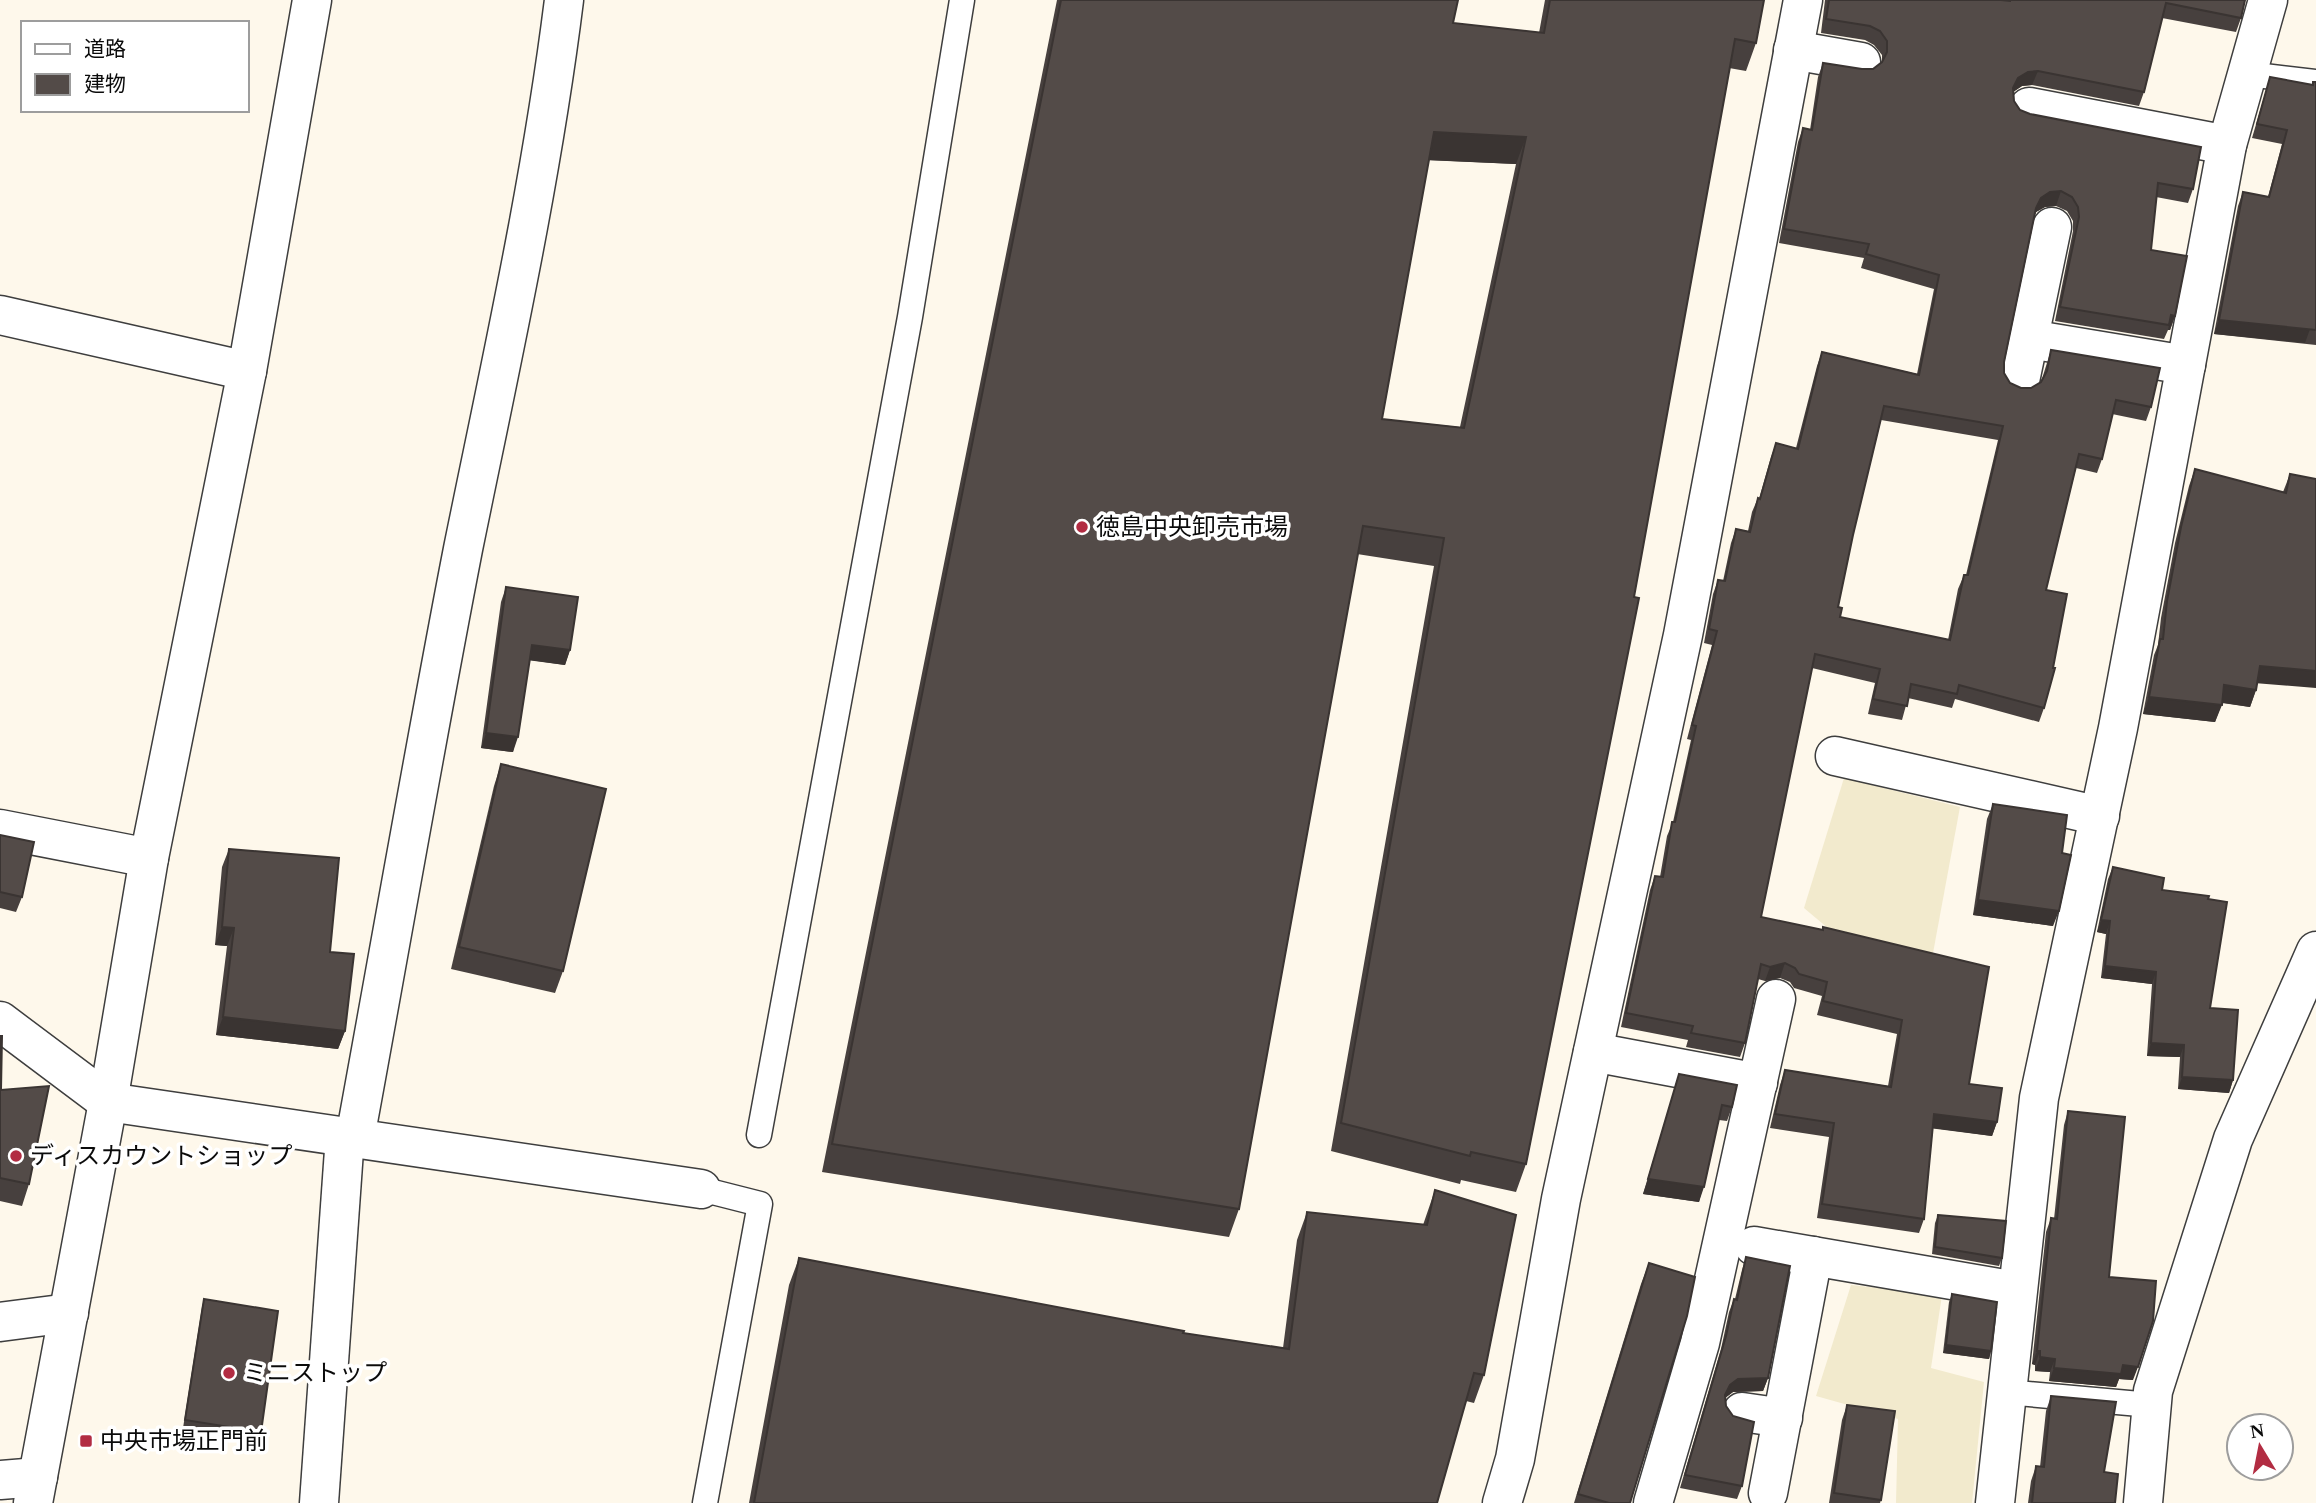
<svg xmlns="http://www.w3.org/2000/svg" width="2316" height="1503" viewBox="0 0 2316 1503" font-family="'Times New Roman','Noto Sans JP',serif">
<rect width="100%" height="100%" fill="#fef8eb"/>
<g fill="#f2eacd">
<polygon points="1844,778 1960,807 1933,953 1829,929 1804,908"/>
<polygon points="1851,1285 1942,1295 1931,1368 1984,1382 1972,1503 1896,1503 1898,1419 1816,1396"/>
</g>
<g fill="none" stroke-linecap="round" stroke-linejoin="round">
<defs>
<g id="service">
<polyline points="2247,74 2316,82"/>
<polyline points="759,1135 910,317 962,0"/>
<polyline points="701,1189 760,1204 705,1503"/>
<polyline points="2006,1392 2151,1405"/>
</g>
<g id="minor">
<polyline points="1793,50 1861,62"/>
<polyline points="2029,107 2227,145"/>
<polyline points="0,315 247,371"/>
<polyline points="2029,339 2186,365"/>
<polyline points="2020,381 2052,227"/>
<polyline points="1835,756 2100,816"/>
<polyline points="0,829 149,858"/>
<polyline points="0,1021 108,1102"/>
<polyline points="1593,1052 1758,1083"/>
<path d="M355,1138C391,942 425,745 463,549C500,367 541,185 564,0"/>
<polyline points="1754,1246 2016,1291"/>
<polyline points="0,1322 69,1313"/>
<polyline points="1742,1412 1783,1418"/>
<polyline points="0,1480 38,1477"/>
<polyline points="1768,1493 1813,1256"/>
<polyline points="319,1503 345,1136"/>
<polyline points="1502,1503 1515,1459 1561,1199 1683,635 1803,0"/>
<polyline points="1653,1503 1700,1343 1776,999"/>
<polyline points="1995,1503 2039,1098 2118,728 2227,145 2268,0"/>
<polyline points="2143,1503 2153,1391 2233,1139 2316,951"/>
</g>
<g id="tertiary">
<polyline points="108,1102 701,1189"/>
<polyline points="33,1503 108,1102 149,858 247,371 312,0"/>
</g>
</defs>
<use href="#service" stroke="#3e3e3e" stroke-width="27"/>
<use href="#minor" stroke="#3e3e3e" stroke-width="41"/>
<use href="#tertiary" stroke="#3e3e3e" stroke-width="41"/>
<use href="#service" stroke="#fff" stroke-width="24"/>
<use href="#minor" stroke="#fff" stroke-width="38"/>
<use href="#tertiary" stroke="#fff" stroke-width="38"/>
</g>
<g fill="#47403e" fill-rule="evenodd">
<path d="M1057,0H1458L1453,23L1539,33L1545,0H1764L1756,43L1746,71L1729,68L1526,1164L1516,1192L1461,1180L1460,1184L1331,1151L1434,566L1357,554L1239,1209L1229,1237L822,1172ZM1429,160L1516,164L1460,427L1382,419Z"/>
<path d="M1825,0H2001L2008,1V0H2245L2241,18L2236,32L2162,18L2144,92L2139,106L2032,85L2022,86L2013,92L2014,101L2020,110L2193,189L2188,203L2156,197L2151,250L2175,316L2170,330H2168L2164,339L2055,321L2073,231V221L2067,211L2056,206L2045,207L2036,212L2034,216L2004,362V373L2010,383L2021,388H2031L2041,382L2051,350L2151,407L2146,421L2112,414L2102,459L2097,473L2076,468L2046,590L2044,708L2039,722L1955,699L1952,708L1908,698L1902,720L1868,714L1875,683L1812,668L1761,917L1822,930L1969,1084L1997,1122L1992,1136L1933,1128L1924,1219L1919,1233L1817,1218L1829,1137L1770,1128L1780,1085L1785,1070L1888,1086L1897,1034L1817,1015L1822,996L1794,988L1790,982L1780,978L1765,981L1758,979L1745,1043L1740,1057L1686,1047L1688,1040L1621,1027L1650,890L1655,876L1660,877L1667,836L1673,822L1691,740L1687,739L1712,645L1704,643L1713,594L1718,580L1723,581L1731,543L1736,529L1748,531L1752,512L1758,498L1759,499L1771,457L1776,443L1796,448L1817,366L1822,352L1917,374L1934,289L1861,268L1864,258L1779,243L1798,142L1803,128L1810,130L1818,77L1823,63L1862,69H1873L1882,63V55L1874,45L1865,40L1821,33ZM1881,420L1998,440L1966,575H1964L1958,589L1948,640L1840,617L1838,607L1853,535Z"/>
<polygon points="2270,77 2312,85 2316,82 2316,345 2214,334 2238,206 2243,192 2268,197 2282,144 2252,138"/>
<polygon points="2195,469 2283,492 2290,474 2256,690 2250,707 2222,703 2215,722 2143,714 2154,655 2158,645 2161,618 2175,543 2189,486"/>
<polygon points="506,587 570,650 565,665 530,660 513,752 481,748 501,602"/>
<polygon points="501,764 563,971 555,993 451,969 494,786"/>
<polygon points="1993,804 2062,853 2053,926 1973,915 1987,819"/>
<polygon points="0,835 22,897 16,912 0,908"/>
<polygon points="229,849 330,952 345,1031 338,1049 216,1035 227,946 215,945 222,867"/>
<polygon points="2113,867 2162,890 2210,1008 2233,1080 2229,1093 2178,1089 2180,1057 2147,1056 2152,984 2101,978 2106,934 2097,932 2108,879"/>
<polygon points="0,1036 1,1090 29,1184 22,1206 0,1201"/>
<polygon points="1679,1074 1732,1107 1727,1121 1719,1120 1699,1202 1643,1194"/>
<polygon points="2068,1111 2133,1380 2119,1379 2116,1387 2049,1381 2050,1372 2035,1371 2035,1365 2032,1364 2046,1232 2051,1218 2054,1219 2064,1125"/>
<polygon points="1435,1190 1484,1375 1474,1403 1466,1401 1437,1503 749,1503 789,1285 799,1258 1183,1333 1283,1348 1297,1240 1307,1212 1423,1225"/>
<polygon points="1938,1215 2002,1258 1999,1266 1932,1254 1935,1223"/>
<polygon points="1746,1257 1768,1378 1763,1391 1733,1392 1725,1398 1726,1406 1742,1486 1737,1499 1680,1488 1721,1349 1729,1312 1734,1299 1735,1299 1742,1270"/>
<polygon points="1649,1263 1630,1503 1574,1503 1641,1284"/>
<polygon points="1952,1294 1991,1351 1989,1359 1943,1353 1949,1302"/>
<polygon points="204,1299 261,1432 258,1439 183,1428 202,1307"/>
<polygon points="2051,1396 2104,1472 2115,1503 2028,1503 2031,1481 2036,1466 2040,1467 2046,1411"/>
<polygon points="1847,1405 1881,1500 1880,1503 1829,1503 1842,1420"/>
</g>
<g fill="#3a3432">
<polygon points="2038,71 2032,85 2022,86 2013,92 2013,88 2018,78 2028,72"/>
<polygon points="1434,132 1526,137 1516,164 1424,160"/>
<polygon points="2061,191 2056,206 2045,207 2036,212 2031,223 2036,208 2041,198 2050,192"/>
<polygon points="2171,315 2175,316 2170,330 2168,330"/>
<polygon points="2219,320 2310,329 2305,343 2214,334"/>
<polygon points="532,645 570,650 565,665 527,660"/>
<polygon points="2260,666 2316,671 2316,688 2254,683"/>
<polygon points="2224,685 2256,690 2250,707 2218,702"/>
<polygon points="2149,697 2222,705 2215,722 2143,714"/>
<polygon points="486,733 518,737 513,752 481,748"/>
<polygon points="1978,900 2059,911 2053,926 1973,915"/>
<polygon points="2101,920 2110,921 2106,934 2097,932"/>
<polygon points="222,927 234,928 227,946 215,945"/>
<polygon points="1785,963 1780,978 1765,981 1770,967"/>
<polygon points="2105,966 2156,972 2152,984 2101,978"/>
<polygon points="223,1017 345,1031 338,1049 216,1035"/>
<polygon points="2151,1043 2184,1045 2180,1057 2147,1056"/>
<polygon points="2182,1077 2233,1080 2229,1093 2178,1089"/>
<polygon points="1934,1114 1997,1122 1992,1136 1929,1128"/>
<polygon points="1648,1179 1704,1187 1699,1202 1643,1194"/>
<polygon points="1946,1345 1991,1351 1989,1359 1943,1353"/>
<polygon points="2037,1351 2040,1351 2035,1365 2032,1364"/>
<polygon points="2040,1357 2055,1359 2050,1372 2035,1371"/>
<polygon points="2123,1365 2138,1367 2133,1380 2119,1379 2116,1387 2049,1381 2054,1368"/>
<polygon points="1768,1378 1763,1391 1733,1392 1725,1398 1725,1395 1730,1385 1738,1379"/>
</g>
<g fill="#534b48" stroke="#3a3432" stroke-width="2" fill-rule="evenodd">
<path d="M1061,0H1458L1453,23L1544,33L1550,0H1764L1756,43L1735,39L1634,597L1639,598L1526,1164L1471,1152L1470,1156L1341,1123L1444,538L1363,526L1239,1209L832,1144ZM1434,132L1526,137L1464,428L1382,419Z"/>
<path d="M1829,0H2001L2010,1V0H2245L2241,18L2166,3L2144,92L2038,71L2028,72L2018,78L2013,88L2014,101L2020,110L2030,114L2201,147L2193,189L2158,183L2151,250L2187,256L2175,316L2171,315L2169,325L2060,307L2079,217L2078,207L2072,197L2061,191L2050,192L2041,198L2036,208L2004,362V373L2010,383L2021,388H2031L2041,382L2047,371L2051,350L2160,368L2151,407L2116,400L2102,459L2079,454L2046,590L2067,594L2053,668H2055L2044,708L1959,685L1957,694L1911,684L1907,706L1873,699L1880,669L1815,654L1761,917L1823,930V927L1989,967L1969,1084L2002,1088L1997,1122L1934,1114L1924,1219L1822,1204L1834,1123L1775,1114L1785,1070L1891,1087L1902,1020L1823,1001L1827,982L1799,974L1795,968L1785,963L1770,967L1761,964L1745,1043L1691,1033L1693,1026L1626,1013L1655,876L1663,877L1672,822H1675L1696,726L1692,725L1717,631L1709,629L1718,580L1725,581L1736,529L1750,532L1758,498L1760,499L1776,443L1798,449L1822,352L1919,375L1939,275L1866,254L1869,244L1784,229L1803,128L1812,130L1823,63L1862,69H1873L1882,62L1887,52V41L1880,31L1870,26L1826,19ZM1884,406L2003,426L1968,575H1964L1950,640L1840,617L1842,608L1838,607L1853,535Z"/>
<polygon points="2270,77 2313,85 2313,82 2316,82 2316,330 2219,320 2243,192 2269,197 2287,130 2257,124"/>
<polygon points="2195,469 2286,493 2290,474 2316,479 2316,671 2260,666 2256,690 2224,685 2222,705 2149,697 2160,639 2163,639 2167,601 2181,527"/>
<polygon points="506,587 578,597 570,650 532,645 518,737 486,733"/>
<polygon points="501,764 606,789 563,971 459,947"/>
<polygon points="1993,804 2067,815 2062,853 2071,855 2059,911 1978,900"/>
<polygon points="0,835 34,842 22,897 0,892"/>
<polygon points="229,849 339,858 330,952 354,954 345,1031 223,1017 234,928 222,927"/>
<polygon points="2113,867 2164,878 2162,890 2209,896 2208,899 2227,902 2210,1008 2238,1010 2233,1080 2182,1077 2184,1045 2151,1043 2156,972 2105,966 2110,921 2101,920"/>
<polygon points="0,1036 2,1036 1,1090 49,1086 29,1184 0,1178"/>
<polygon points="1679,1074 1737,1085 1732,1107 1722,1105 1704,1187 1648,1179"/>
<polygon points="2068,1111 2125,1117 2109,1277 2156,1281 2153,1321 2138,1367 2123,1365 2121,1374 2054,1368 2055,1359 2040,1357 2040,1351 2037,1351 2051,1218 2057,1219"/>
<polygon points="1435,1190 1516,1215 1484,1375 1474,1373 1437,1503 754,1503 799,1258 1184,1331 1183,1333 1289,1349 1307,1212 1427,1225"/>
<polygon points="1938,1215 2006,1221 2002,1258 1935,1247"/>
<polygon points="1746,1257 1790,1266 1768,1378 1738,1379 1730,1385 1725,1395 1726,1406 1733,1416 1754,1422 1742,1486 1685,1475 1726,1336 1734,1299 1737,1300"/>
<polygon points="1649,1263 1695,1277 1687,1316 1630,1503 1609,1503 1578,1494"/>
<polygon points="1952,1294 1997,1302 1991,1351 1946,1345"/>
<polygon points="204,1299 278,1311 261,1432 185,1420"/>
<polygon points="2051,1396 2116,1402 2104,1472 2118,1474 2115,1503 2032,1503 2036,1466 2044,1467"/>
<polygon points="1847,1405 1895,1411 1881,1500 1834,1493"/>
</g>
<g fill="#b22c42" stroke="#fff" stroke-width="2.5">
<circle cx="1082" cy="527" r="7"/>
<circle cx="16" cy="1156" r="7"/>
<circle cx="229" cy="1373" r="7"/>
<rect x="79" y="1434" width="14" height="14" rx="3.5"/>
</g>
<g text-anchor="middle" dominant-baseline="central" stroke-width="7" stroke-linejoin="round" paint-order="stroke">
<g font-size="24" fill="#0b0b0b" stroke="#fff" text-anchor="start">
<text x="1096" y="527">徳島中央卸売市場</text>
<text x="30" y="1156">ディスカウントショップ</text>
<text x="243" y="1373">ミニストップ</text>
<text x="100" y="1441">中央市場正門前</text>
</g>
</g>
<rect x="21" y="21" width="228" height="91" fill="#ffffff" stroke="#9d9d9d" stroke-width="2"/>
<rect x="35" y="44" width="35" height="10" fill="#ffffff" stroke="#9d9d9d" stroke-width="2"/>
<text x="84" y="56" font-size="21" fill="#0b0b0b">道路</text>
<rect x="35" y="74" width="35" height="21" fill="#534b48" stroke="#9d9d9d" stroke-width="2"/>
<text x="84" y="91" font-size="21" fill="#0b0b0b">建物</text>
<g transform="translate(2260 1447) rotate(350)"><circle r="33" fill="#ffffff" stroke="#9d9d9d" stroke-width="2"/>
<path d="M0-5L12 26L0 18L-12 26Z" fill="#b22c42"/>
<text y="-10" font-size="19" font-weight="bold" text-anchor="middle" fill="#0b0b0b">N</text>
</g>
</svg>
